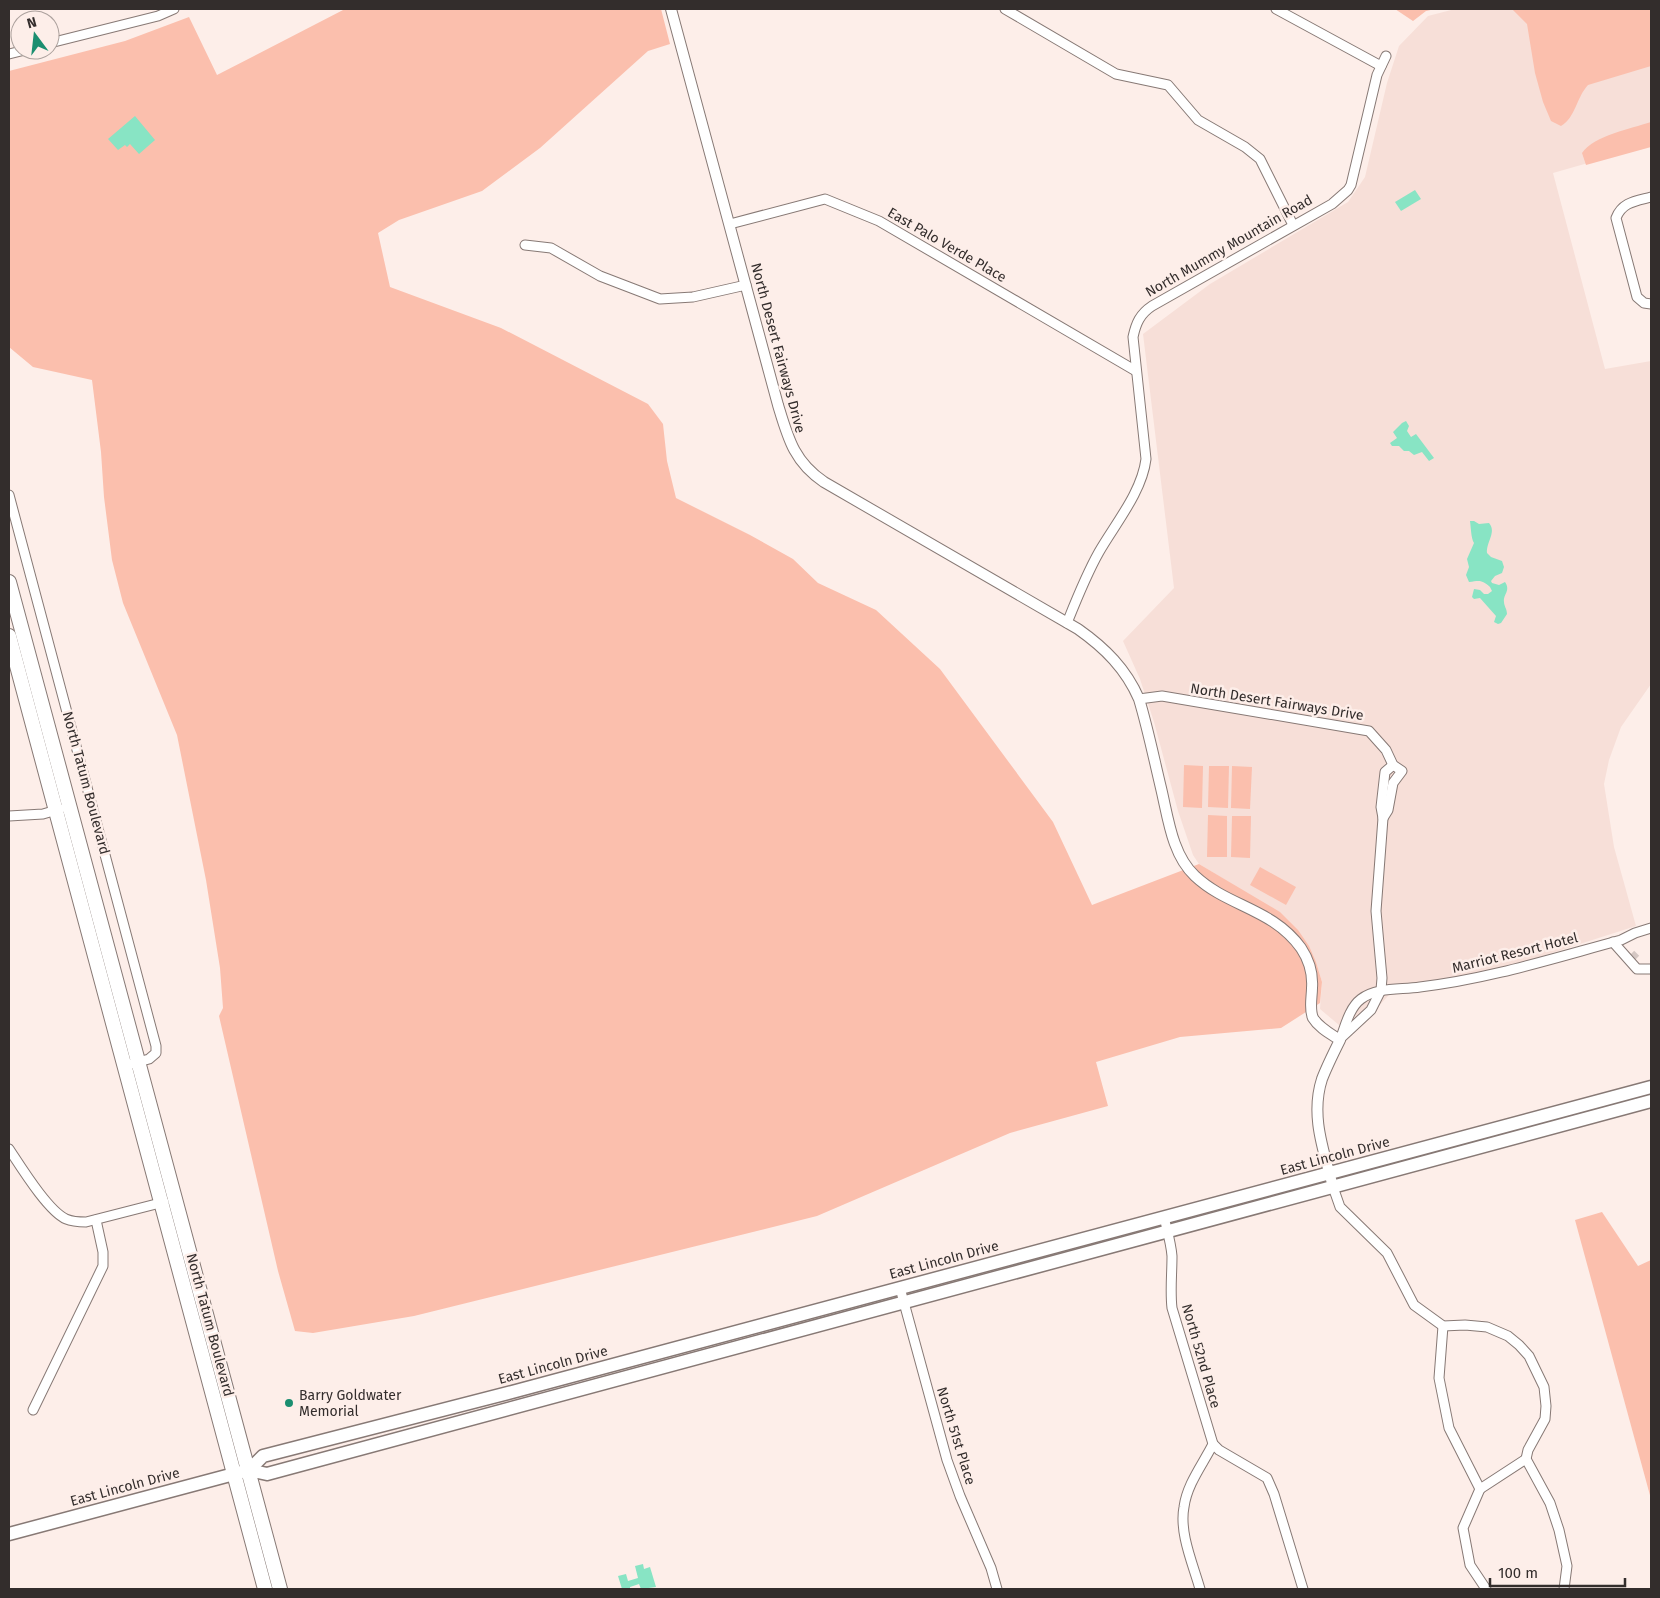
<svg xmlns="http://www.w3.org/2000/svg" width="1660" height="1598" viewBox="0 0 1660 1598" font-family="'Fira Sans',sans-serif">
<rect width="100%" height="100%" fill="#fdeee9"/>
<polygon fill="#f7dfd8" points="1455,9 1651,9 1651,145 1553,173 1605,369 1651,361 1651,684 1621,727 1609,760 1604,784 1614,847 1636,926 1536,958 1481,973 1397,986 1368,1018 1339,1025 1320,1009 1322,982 1316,962 1232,884 1199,864 1193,855 1178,811 1154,722 1140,679 1123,641 1174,588 1143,334 1210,284 1348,202 1365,177 1387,83 1399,46 1428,16"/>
<g fill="#fbbfad">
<polygon points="345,9 661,9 670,44 648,51 540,148 482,191 399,220 378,233 390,287 501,328 648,404 663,424 667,461 676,498 750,535 793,559 818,583 876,610 940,669 1053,822 1092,905 1199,864 1280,912 1298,930 1309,946 1316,962 1322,982 1320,1003 1281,1028 1180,1037 1096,1062 1108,1106 1010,1133 817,1216 414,1316 313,1333 295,1331 278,1271 219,1016 223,1008 220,968 206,880 177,735 123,603 112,560 104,497 101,452 92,380 33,367 9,347 9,71 125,41 189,17 217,75"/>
<polygon points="1395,9 1435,9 1426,11 1413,21"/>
<path d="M1512,9H1651V66L1588,85C1576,98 1576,117 1561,126L1551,121L1543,102L1535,73L1527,24Z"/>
<path d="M1651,122V147L1586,165L1582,153C1595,135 1630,129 1651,122Z"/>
<polygon points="1184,765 1203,766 1202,808 1183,807"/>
<polygon points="1209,766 1229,766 1228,808 1208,807"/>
<polygon points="1232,766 1252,767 1250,809 1231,808"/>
<polygon points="1208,815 1227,816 1227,857 1207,857"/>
<polygon points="1232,816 1251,816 1250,858 1231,857"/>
<polygon points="1260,867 1296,887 1286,905 1250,885"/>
<polygon points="1602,1212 1638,1266 1651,1260 1651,1499 1575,1220"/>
</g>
<g fill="#88e4c4">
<polygon points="135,116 155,140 139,154 130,144 127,147 125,145 118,150 108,139"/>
<polygon points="1415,190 1421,199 1401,211 1395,202"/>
<polygon points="1406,421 1409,426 1407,431 1411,437 1416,434 1434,458 1429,461 1422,452 1414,455 1409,451 1404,451 1399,446 1392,446 1390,443 1397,438 1393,432 1402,423"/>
<path d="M1470,521H1474L1479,524L1489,523C1497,532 1486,542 1487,553L1491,557L1502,561L1504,567L1502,573L1495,576L1491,581L1492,583L1499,585L1505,582C1511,591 1503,594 1504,602C1504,606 1507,609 1507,614L1501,623L1498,624L1494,622L1496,616L1480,598L1474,599L1472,597L1474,589L1480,590L1484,594H1488L1492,591L1490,587C1481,579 1479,581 1469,582L1466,575L1469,567L1467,559L1474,543C1471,538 1471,528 1470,521Z"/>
<polygon points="643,1564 644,1569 650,1567 656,1587 641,1589 639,1584 630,1587 630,1589 622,1589 618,1576 626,1574 628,1581 638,1578 635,1566"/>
</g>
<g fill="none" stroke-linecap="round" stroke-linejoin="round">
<polyline stroke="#d5c7c3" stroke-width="9" stroke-dasharray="9 4.5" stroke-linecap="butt" points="1631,954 1636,959"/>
<defs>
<g id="minor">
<polyline points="1005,9 1116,74 1168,85 1198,120 1245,147 1260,159 1293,225"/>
<polyline points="1276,9 1381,66"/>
<polyline points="50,43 158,16 174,9"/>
<polyline points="9,54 25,50"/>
<path d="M1651,197C1636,201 1622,202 1616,218L1637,297L1644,303L1651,304"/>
<polyline points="730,224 825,199 879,221 1136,371"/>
<polyline points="525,245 551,248 600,276 660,299 693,297 746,285"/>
<polyline points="9,495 156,1046 156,1053 149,1059 124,1066"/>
<path d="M1067,623C1077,598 1086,575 1099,552C1115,524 1142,492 1146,459L1133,337C1136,323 1140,314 1152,306L1332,204L1348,190L1351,185L1377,75L1386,56"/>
<polyline points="1139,699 1162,696 1369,731 1386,750 1393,765 1402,771 1393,783 1388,810 1383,818"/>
<polyline points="9,816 43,814 60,809"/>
<polyline points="1613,942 1637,969 1651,969"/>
<polyline points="1342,1037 1371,1010 1381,990 1382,978 1376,911 1383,818 1381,807 1385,772 1393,765"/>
<path d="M1340,1040C1345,1027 1349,1008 1361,999C1377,987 1401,990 1420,987C1489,979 1554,958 1621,940L1635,933L1651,928"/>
<path d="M9,1149C21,1167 48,1211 66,1219C73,1222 79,1222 86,1222L164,1202"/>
<polyline points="1333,1187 1340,1207 1387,1253 1414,1305 1443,1326 1465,1325 1487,1327 1508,1336 1519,1345 1529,1356 1544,1387 1546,1406 1545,1419 1528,1450 1526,1459 1550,1503 1559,1530 1567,1566 1564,1589"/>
<path d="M1164,1217C1167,1230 1171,1243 1172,1256C1172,1274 1170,1291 1172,1308L1213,1444L1219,1450L1267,1478L1274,1494L1303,1589"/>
<polyline points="900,1288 947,1460 960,1496 991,1568 997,1589"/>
<polyline points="1443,1326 1439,1378 1449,1428 1480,1489 1463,1528 1470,1565 1486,1589"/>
<polyline points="33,1410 103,1266 103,1252 96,1220"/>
<polyline points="1480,1489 1526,1459"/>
<path d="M1200,1589C1193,1564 1179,1533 1184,1507C1187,1484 1203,1464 1213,1444"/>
</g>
<path id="tertiary" d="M671,9L778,405C788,438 794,462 824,482L1078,629C1105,648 1126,669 1139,699C1148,729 1154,759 1161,788C1168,817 1172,855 1195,876C1228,907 1272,908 1301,948C1309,960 1313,974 1312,988C1312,997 1309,1009 1313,1018C1319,1028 1331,1034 1340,1040C1334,1052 1327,1066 1322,1079C1310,1116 1324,1151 1333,1187"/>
<g id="secondary">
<polyline points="249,1470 263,1456 512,1392 1651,1087"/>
<polyline points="9,1534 249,1470 267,1474 1651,1101"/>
</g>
<g id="primary">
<polyline points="9,582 280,1589"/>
<polyline points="9,636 265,1589"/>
</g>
</defs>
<use href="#minor" stroke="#877975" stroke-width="11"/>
<use href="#tertiary" stroke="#877975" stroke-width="12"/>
<use href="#secondary" stroke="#877975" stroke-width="15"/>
<use href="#primary" stroke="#877975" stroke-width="16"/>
<use href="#minor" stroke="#fff" stroke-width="9"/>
<use href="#tertiary" stroke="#fff" stroke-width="10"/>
<use href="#secondary" stroke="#fff" stroke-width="12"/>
<use href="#primary" stroke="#fff" stroke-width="14"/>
</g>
<circle fill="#1b8e70" stroke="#fdeee9" stroke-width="2" cx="289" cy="1403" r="5"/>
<g text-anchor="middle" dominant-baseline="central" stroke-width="5" stroke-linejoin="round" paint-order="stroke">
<g font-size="14" fill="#332d2c" stroke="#fdeee9">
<text transform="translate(947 245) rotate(30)">East Palo Verde Place</text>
<text transform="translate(1229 246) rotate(-30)">North Mummy Mountain Road</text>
<text transform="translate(778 348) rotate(75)">North Desert Fairways Drive</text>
<text transform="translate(1277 702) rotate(9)">North Desert Fairways Drive</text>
<text transform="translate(86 783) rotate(75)">North Tatum Boulevard</text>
<text transform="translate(1515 953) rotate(-14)">Marriot Resort Hotel</text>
<text transform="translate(1335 1156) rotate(-15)">East Lincoln Drive</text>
<text transform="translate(944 1260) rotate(-15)">East Lincoln Drive</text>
<text transform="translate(210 1325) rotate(75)">North Tatum Boulevard</text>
<text transform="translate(1201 1356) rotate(74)">North 52nd Place</text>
<text transform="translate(553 1365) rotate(-15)">East Lincoln Drive</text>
<text transform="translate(956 1436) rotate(73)">North 51st Place</text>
<text transform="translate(125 1487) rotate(-15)">East Lincoln Drive</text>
</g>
<g font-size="14" fill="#332d2c" stroke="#fdeee9" text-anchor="start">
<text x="299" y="1395">Barry Goldwater<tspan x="299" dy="16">Memorial</tspan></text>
</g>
</g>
<rect width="1660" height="1598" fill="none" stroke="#332d2c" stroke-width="20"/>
<g transform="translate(35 35) rotate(345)"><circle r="24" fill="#fdeee9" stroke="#aca19d"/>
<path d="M0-4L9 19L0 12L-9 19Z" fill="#1b8e70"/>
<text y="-8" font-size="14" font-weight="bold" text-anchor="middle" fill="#332d2c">N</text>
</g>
<path d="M1490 1578v8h135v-8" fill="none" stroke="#332d2c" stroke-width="2.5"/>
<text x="1498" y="1578" font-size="15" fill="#332d2c" stroke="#fdeee9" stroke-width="4" paint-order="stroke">100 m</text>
</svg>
